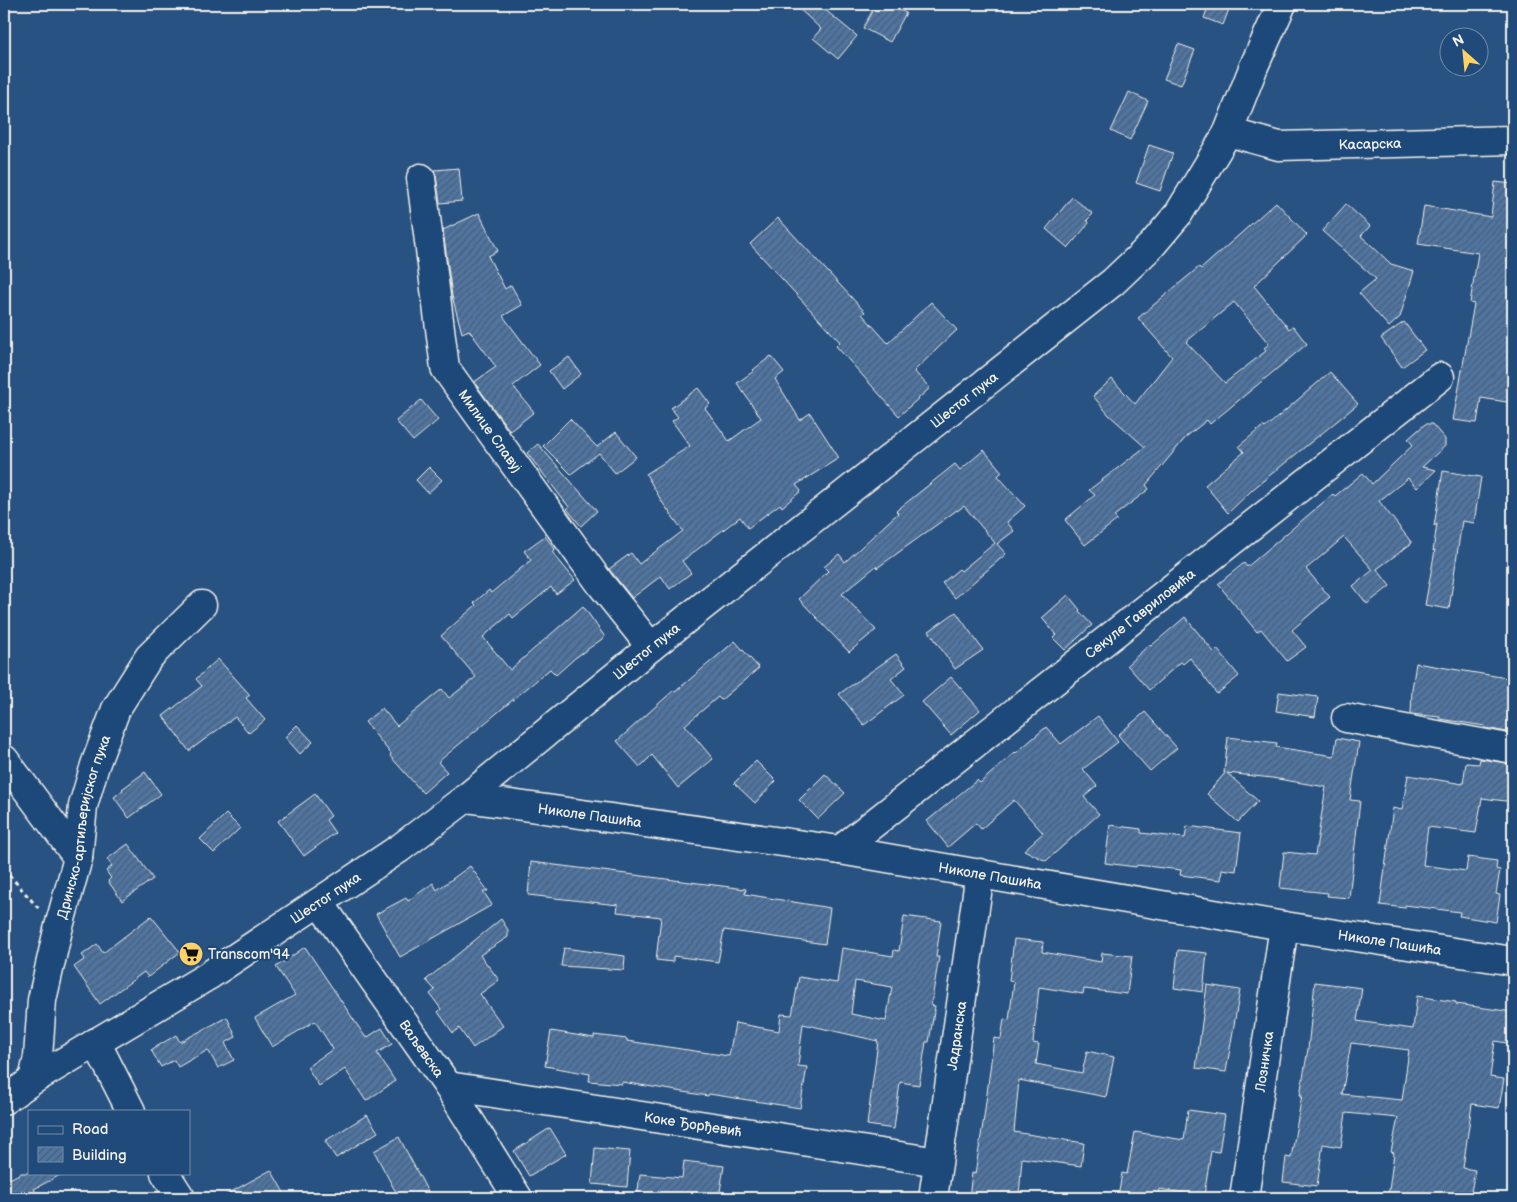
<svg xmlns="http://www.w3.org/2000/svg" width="1517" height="1202" viewBox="0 0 1517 1202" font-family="'Balsamiq Sans',sans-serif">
<defs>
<pattern id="building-hatch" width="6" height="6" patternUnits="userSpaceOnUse" patternTransform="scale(1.25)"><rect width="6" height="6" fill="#4f75a1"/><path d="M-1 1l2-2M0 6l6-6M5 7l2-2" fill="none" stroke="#4c5e74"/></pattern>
</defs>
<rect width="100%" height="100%" fill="#285282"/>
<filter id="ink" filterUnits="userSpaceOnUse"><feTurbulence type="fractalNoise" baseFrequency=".02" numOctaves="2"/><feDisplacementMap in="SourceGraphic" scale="10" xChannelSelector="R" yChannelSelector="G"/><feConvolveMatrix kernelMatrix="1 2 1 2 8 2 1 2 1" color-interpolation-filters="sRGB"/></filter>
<g filter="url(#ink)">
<g fill="url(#building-hatch)" stroke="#f4f1e8" fill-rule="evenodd">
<polygon points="794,4 818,4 857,36 838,59 813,38 821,29"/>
<polygon points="876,4 889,4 906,13 890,42 863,28"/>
<polygon points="1209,4 1231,4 1223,25 1204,18"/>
<polygon points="1178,44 1195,50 1181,85 1164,79"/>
<polygon points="1129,92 1148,101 1130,140 1111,131"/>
<polygon points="1149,145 1173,153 1160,191 1136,183"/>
<polygon points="459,168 462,201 440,203 436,176 434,170"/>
<polygon points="1495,182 1513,184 1513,403 1481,398 1477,423 1453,420 1474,304 1470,303 1478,253 1418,244 1424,206 1491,217"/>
<polygon points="1072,197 1093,214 1087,220 1089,223 1068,248 1046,229"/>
<path d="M1276,202L1307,235L1254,286L1289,329L1293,326L1307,344L1210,424L1207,420L1187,436L1146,485L1149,489L1114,516L1117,520L1085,545L1065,520L1095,495L1089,490L1145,447L1109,415L1093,396L1112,379L1135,404L1172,357L1138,318L1199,267L1201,269ZM1234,302L1269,344L1264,348L1266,351L1225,383L1186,342Z"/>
<polygon points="1346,204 1370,226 1361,236 1370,244 1391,264 1414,271 1400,317 1389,327 1359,293 1376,279 1322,231"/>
<polygon points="479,213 498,251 488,256 505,289 511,285 522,305 503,316 540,365 513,386 534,412 510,431 474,382 496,367 469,330 462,333 452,296 443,230"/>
<polygon points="778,218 865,312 862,314 888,343 931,302 957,330 914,371 930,388 899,416 836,346 840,342 750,244"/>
<polygon points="1404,322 1425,350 1402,367 1381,338"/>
<polygon points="771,356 784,372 775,379 800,420 810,413 839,458 796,485 801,491 782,507 780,504 748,528 740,517 682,561 691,573 670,589 661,576 632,598 609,569 631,553 639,564 683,531 662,502 646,474 690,446 672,421 678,417 671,408 698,388 710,404 705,408 729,441 761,418 737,383 754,371 753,370"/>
<polygon points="569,357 581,374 562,389 549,371"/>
<polygon points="1330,372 1358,404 1253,489 1228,513 1205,485 1244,452 1239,446 1263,426 1265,428"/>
<polygon points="421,400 438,420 413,441 396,421"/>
<polygon points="570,419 597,447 616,432 636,457 615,473 599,453 571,474 543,446"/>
<polygon points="1425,424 1432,424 1445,439 1445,446 1422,467 1436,470 1417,488 1408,478 1379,501 1412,543 1377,569 1390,586 1367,604 1353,586 1373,570 1344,537 1306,569 1330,597 1292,630 1306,647 1287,661 1261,629 1257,632 1218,584 1244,563 1247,567 1333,494 1335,496 1363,473 1372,484 1413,445 1408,439"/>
<polygon points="538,444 597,511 581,526 567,509 569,507 527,453"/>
<polygon points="984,450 1002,472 998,476 1025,506 1007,522 1014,531 997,544 1006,554 955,598 942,583 959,569 961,571 995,543 964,506 957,511 957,510 877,568 876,566 842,594 876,630 849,652 799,599 828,571 824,567 839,554 845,562 898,513 896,511 955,464 960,470"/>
<polygon points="429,467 442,480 428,493 416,480"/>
<polygon points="1443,471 1481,477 1474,523 1462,521 1449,609 1425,605 1435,550 1433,551 1437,524 1434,526"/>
<polygon points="545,536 555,549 552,552 575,580 556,594 551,587 513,618 510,614 483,637 510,670 583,606 605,637 575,658 556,675 550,669 438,762 447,772 423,793 390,756 391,754 365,722 382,708 397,726 442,689 449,698 476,677 441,636 476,605 474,603 489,590 491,593 531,560 524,551"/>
<polygon points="1068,595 1080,610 1079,611 1092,625 1065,650 1053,638 1056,635 1042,618"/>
<polygon points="956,612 983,650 955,669 929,631"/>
<polygon points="1185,617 1214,652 1217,649 1239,676 1217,694 1190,658 1183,664 1181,662 1149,690 1127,665 1149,645 1151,646"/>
<polygon points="735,641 759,668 721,700 718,697 685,725 713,759 678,788 652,755 640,767 617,741 674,690 675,692"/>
<polygon points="896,654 906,667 891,679 904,695 864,725 839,694"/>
<polygon points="218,659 250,695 246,698 265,720 249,733 235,717 189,751 163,716 202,686 196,679"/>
<polygon points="1416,663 1513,679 1513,733 1485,728 1485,726 1440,719 1440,717 1411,714 1412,689"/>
<polygon points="951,677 980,710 951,735 922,702"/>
<polygon points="1279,692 1318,697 1315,717 1276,711"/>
<polygon points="1145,712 1177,748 1150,771 1118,735"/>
<polygon points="1098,716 1118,742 1083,769 1097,786 1084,797 1099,814 1046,861 1024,850 1043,833 1014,800 981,829 976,823 948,847 927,821 977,780 980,783 1015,752 1016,753 1046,727 1061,744"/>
<polygon points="297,725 313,742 300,754 285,737"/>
<polygon points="1228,737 1277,743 1276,747 1334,756 1337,738 1359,742 1350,800 1360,801 1349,898 1327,896 1328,893 1280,888 1284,852 1315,855 1326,787 1272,778 1227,773 1258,801 1238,822 1207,794 1225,773 1224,773"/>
<polygon points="1480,759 1513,764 1513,802 1482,798 1476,833 1428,827 1423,865 1466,871 1468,857 1497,861 1496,869 1500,870 1496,894 1500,895 1496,922 1459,916 1460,912 1405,905 1405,908 1380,905 1393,808 1402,810 1408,775 1463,784 1466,763 1479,764"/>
<polygon points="756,761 776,781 755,803 734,783"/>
<polygon points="145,772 161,794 129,818 114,797 123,790 122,789"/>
<polygon points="825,774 845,793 818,819 799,800"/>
<polygon points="315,794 331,816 326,820 335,833 304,856 278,821"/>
<polygon points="226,814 240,828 214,853 200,839"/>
<polygon points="1110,825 1141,829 1141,833 1185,838 1187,826 1241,833 1236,871 1222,869 1221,880 1180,875 1181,870 1137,865 1136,867 1105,863"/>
<polygon points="128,844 153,879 122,901 108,881 111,878 106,871 112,866 107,859"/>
<polygon points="531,862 746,889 745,894 830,908 825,944 724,930 718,962 673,956 673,962 656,960 661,917 617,912 618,905 528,895"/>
<polygon points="470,866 488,891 483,891 492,905 400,957 376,914 406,898 408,901 433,883 437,890"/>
<polygon points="151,916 180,952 148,977 144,972 100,1004 74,967 85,959 82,955 97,944 103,953"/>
<path d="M904,916L941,921L936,957H939L931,1005L935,1006L929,1042H926L919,1085L900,1082L894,1129L867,1125L878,1041L803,1024L798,1066L807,1067L800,1108L709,1094L708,1096L622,1082V1084L589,1081L590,1074L545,1066L551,1031L594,1038V1035L627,1039V1041L729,1056L735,1023L779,1031L781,1014L792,1015L799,977L837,983L842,948L893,956L894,950L899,951ZM855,981L892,987L886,1021L851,1014Z"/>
<polygon points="501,919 508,930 508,937 480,955 499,980 480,994 503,1026 473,1048 459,1028 453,1033 438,1012 441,1009 430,994 435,990 426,980"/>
<polygon points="1014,939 1043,942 1042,952 1101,962 1102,953 1132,956 1127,994 1084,989 1083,994 1039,987 1033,1043 1039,1044 1036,1064 1082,1073 1087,1051 1114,1057 1106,1097 1019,1080 1014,1132 1084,1143 1081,1166 1022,1158 1019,1196 1006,1195 1005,1198 969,1198 972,1173 975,1174 984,1117 994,1038 1001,1039 1004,1019 1009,1020 1014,982 1009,981"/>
<polygon points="305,947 366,1038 382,1028 392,1044 377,1053 395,1081 366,1101 345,1069 319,1086 307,1067 333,1049 315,1021 272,1047 255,1018 295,995 276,967"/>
<polygon points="564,948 625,956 624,970 561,966"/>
<polygon points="1178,950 1207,953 1203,992 1174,988"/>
<path d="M1315,982L1362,988L1357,1021L1413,1029L1417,996L1456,1002V1004L1513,1012V1044L1495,1041L1490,1077L1504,1079L1499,1108L1472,1104L1463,1168L1475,1170L1470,1198H1388L1394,1153L1391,1152L1398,1118L1346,1113L1341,1147L1323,1144L1317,1186L1283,1182L1286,1157L1291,1158L1302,1095H1300L1308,1049ZM1351,1043L1409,1050L1402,1100L1342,1094Z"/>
<polygon points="1207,985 1240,990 1226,1072 1196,1068"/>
<polygon points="227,1017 236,1037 225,1043 234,1060 218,1068 208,1050 178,1067 174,1060 161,1067 151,1050 176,1035 180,1042"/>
<polygon points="1188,1110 1225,1115 1219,1152 1211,1151 1204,1196 1159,1189 1157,1198 1118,1198 1122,1173 1127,1174 1135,1132 1184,1140"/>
<polygon points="367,1115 378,1132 336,1158 325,1141"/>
<polygon points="550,1128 566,1154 529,1176 514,1151"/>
<polygon points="399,1137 431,1198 400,1198 393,1187 374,1151"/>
<polygon points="595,1148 630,1151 627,1187 592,1184"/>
<polygon points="684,1161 724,1166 719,1198 637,1198 640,1174 682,1178"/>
<polygon points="271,1170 287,1198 220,1198"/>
<polygon points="21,1173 64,1173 34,1189 39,1198 4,1198 4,1182"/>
</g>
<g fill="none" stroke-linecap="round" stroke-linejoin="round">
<defs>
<g id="minor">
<path id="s1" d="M1228,132L1279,146L1513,140"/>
<path id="s2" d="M421,178L445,368L600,583L651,647"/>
<polyline points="1346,718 1513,749"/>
<polyline points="4,759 78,858"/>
<path id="s3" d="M466,798L840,850L1284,926L1513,961"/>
<path id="s4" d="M840,850L1440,377"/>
<path id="s5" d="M319,902L448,1086L518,1198"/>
<polyline points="96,1042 131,1111"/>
<path id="s6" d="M33,1080L38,1057L42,1000L58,930L78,858L83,806L95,765L116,709L149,657L202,605"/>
<path id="s7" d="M448,1086L938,1162"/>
<path id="s8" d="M4,1100L33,1080L208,976L400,848L466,798L651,647L1113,282L1152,245L1179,213L1228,132L1254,66L1282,4"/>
<polyline points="165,1173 181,1198"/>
<path id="s9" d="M933,1198L980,873"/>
<path id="s10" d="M1244,1198L1284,926"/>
</g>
</defs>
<use href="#minor" stroke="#f4f1e8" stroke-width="31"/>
<polyline stroke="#f4f1e8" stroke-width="3" stroke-dasharray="4 4" stroke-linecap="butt" points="4,869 39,909"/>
<use href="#minor" stroke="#1f4a7a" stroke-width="28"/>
</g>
</g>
<defs>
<symbol id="supermarket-disc" viewBox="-11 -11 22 22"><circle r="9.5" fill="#ffd166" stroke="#1f4a7a"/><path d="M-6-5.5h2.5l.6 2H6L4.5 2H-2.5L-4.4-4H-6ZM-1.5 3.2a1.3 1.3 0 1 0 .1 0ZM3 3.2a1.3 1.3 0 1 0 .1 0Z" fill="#111"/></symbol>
</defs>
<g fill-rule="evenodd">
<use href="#supermarket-disc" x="177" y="940" width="28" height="28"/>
</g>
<g text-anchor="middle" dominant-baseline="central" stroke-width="4.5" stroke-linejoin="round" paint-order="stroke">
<g font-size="14" fill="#f4f1e8" stroke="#1f4a7a">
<text stroke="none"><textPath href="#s1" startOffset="144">Касарска</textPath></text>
<text stroke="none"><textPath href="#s8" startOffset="1190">Шестог пука</textPath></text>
<text stroke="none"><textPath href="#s2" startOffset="269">Милице Славуј</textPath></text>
<text stroke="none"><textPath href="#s4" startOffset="382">Секуле Гавриловића</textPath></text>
<text stroke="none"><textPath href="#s8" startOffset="785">Шестог пука</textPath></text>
<text stroke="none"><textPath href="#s3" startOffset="125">Николе Пашића</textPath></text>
<text stroke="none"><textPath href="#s6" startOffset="259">Дринско-артиљеријског пука</textPath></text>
<text stroke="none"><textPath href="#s3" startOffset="530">Николе Пашића</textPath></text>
<text stroke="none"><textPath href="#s8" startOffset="380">Шестог пука</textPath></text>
<text stroke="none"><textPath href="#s3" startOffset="935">Николе Пашића</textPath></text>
<text stroke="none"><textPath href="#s9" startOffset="164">Јадранска</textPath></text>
<text stroke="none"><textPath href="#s5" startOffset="179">Ваљевска</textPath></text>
<text stroke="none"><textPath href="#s10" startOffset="138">Лозничка</textPath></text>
<text stroke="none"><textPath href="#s7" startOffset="248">Коке Ђорђевић</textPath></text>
</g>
<g font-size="14" fill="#f4f1e8" stroke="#1f4a7a" text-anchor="start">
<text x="208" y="954">Transcom'94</text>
</g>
</g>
<rect width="1517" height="1202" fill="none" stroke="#1f4a7a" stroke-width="20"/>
<rect x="10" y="10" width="1497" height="1182" fill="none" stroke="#f4f1e8" stroke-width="2" filter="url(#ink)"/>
<rect x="28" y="1110" width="162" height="65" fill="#1f4a7a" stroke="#748da6"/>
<rect x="38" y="1126" width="25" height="8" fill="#1f4a7a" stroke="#748da6"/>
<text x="72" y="1134" font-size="15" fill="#f4f1e8">Road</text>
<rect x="38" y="1147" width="25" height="15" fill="url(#building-hatch)" stroke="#748da6"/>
<text x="72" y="1160" font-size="15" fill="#f4f1e8">Building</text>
<g transform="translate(1464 52) rotate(333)"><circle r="24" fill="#1f4a7a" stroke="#748da6"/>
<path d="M0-4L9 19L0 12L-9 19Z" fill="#ffd166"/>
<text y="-8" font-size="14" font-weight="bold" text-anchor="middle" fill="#f4f1e8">N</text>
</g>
</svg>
